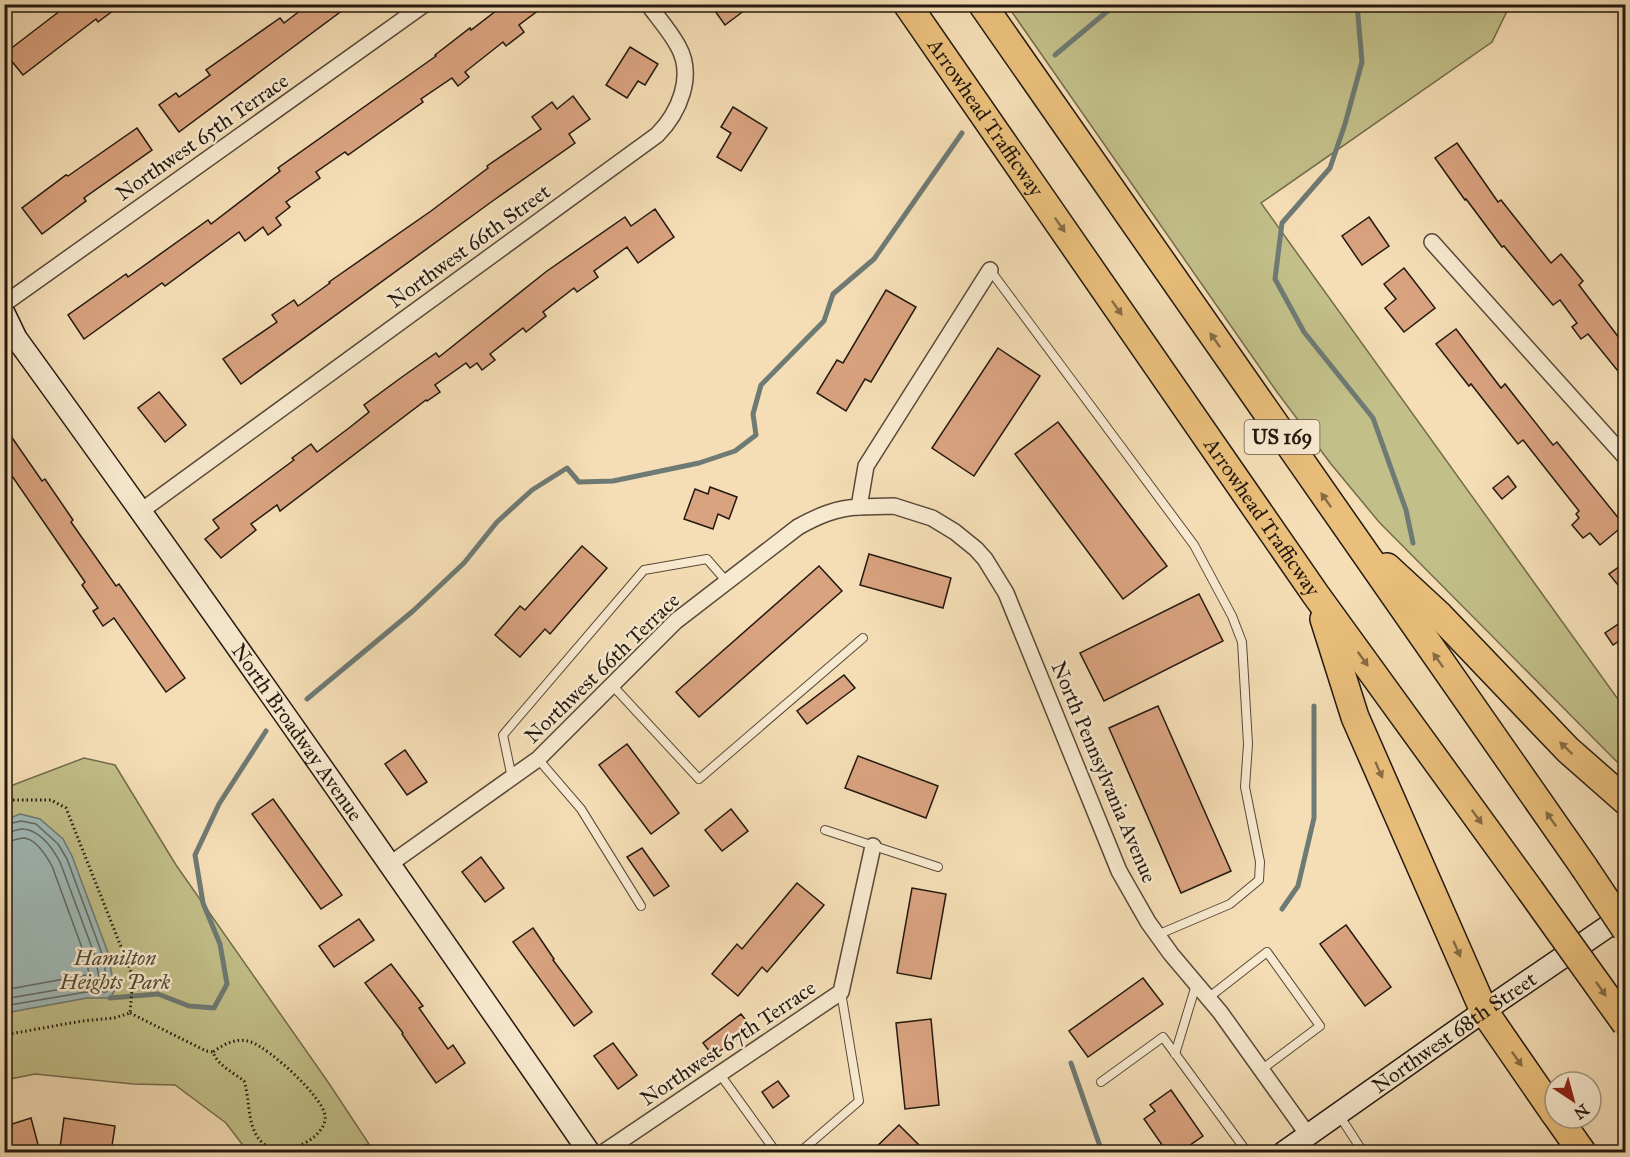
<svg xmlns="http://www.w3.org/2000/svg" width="1630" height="1157" viewBox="0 0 1630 1157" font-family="'IM FELL Great Primer',serif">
<rect width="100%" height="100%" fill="#f5deb6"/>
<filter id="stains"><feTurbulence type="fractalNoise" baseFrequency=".00333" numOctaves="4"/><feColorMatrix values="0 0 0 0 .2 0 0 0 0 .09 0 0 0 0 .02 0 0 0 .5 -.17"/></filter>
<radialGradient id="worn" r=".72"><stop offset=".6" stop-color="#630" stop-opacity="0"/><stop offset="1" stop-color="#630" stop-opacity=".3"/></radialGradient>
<g fill="#c2bf89" stroke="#726c4c" stroke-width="1.5">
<polygon points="1007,5 1510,5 1492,42 1261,203 1625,709 1625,770 1379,522 1331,464 1277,392"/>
<polygon points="84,758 115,765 176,865 328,1082 369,1144 341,1152 248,1152 226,1123 175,1085 133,1084 35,1074 5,1080 5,788"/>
</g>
<polygon fill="#a0bab8" stroke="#6e7a74" stroke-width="1.5" points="20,814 40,819 63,839 72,856 107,950 115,990 110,998 87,998 5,1013 5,820"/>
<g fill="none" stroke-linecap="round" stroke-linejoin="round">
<g stroke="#626a64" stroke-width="1.5">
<polyline points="4,825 21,821 36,824 58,844 67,859 101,951 109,988 106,992 86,992 4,1006"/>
<path d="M4,833C11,833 18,828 24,829C41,831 53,849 60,862L94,953L100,981L97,984L85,985L4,999"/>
<path d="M4,842C11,842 18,838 24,838C36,839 47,857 52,866L85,956L89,973L86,975L4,990"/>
</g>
<g stroke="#6e7a74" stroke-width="5">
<polyline points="1357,4 1362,62 1345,124 1330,168 1282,223 1275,279 1304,332 1373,418 1406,510 1413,543"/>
<polyline points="1055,55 1116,4"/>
<polyline points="307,699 413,611 464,563 497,522 532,490 567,468 579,482 613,481 699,463 735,451 756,435 753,414 761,385 824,321 833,294 874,259 962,133"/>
<polyline points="1282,909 1298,886 1314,818 1314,706"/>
<polyline points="110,998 158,994 189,1006 214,1008 227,984 220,944 203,903 195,855 219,804 266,731"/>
<polyline points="1071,1063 1102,1152"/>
</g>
</g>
<g fill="#daa380" stroke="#23190f" stroke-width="1.5">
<polygon points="69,4 122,4 98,22 96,19 23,75 5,53"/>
<polygon points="309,4 351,4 179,132 159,105 176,93 179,97 210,75 206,70 280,18 284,23"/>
<polygon points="505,4 547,4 519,25 524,32 506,46 503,42 465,72 469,77 458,86 452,78 421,99 423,102 348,155 345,152 316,172 320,178 286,202 290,207 276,218 281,225 268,235 263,227 245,241 239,232 165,286 162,283 84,339 68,315 126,274 128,277 208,220 211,224 280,171 278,168 436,56 435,55 470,28 471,30"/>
<polygon points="710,4 753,4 725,25"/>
<polygon points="630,47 658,64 645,85 638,81 627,98 606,85"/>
<polygon points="573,96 590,119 569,134 575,143 494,200 241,384 223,359 277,322 272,315 294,300 298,306 330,283 329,282 431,211 488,168 487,166 541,129 532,117 552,102 557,109"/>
<polygon points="733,107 767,128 741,171 717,157 731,133 721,127"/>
<polygon points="137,128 152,150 84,198 86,201 42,234 22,208 66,175 68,176"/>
<polygon points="1457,143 1498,202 1501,200 1551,263 1561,254 1583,281 1579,285 1626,347 1626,381 1588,334 1581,339 1572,327 1577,323 1560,300 1553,305 1504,246 1502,247 1466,199 1465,200 1435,158"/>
<polygon points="655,209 674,237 638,263 627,247 594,271 598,277 577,292 574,288 543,312 546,316 526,332 523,328 490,354 495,360 482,370 477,363 470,368 466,363 435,385 440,392 427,401 426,400 280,511 277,505 251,524 256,530 221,558 205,539 219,528 213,520 294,460 292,458 311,444 317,452 349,428 369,412 364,405 402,377 436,353 439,357 547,271 625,217 631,226"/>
<polygon points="1369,217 1389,246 1362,265 1342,236"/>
<polygon points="1404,268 1435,308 1404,332 1385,308 1396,299 1384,284"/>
<polygon points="886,290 916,307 871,382 865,379 846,411 817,393 837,360 843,363"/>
<polygon points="1456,329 1501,388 1505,384 1553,445 1557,442 1624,525 1600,545 1590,533 1583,538 1572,525 1579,518 1576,514 1579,511 1523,440 1518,444 1471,384 1469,386 1436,344"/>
<polygon points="998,348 1040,376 974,476 932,448"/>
<polygon points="159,392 186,425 165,442 138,408"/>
<polygon points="1058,422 1167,566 1123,599 1015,454"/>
<polygon points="4,426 42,481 45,479 73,520 71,522 116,586 119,584 185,678 166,692 114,618 103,626 93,611 98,608 82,585 85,582 10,473 4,477"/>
<polygon points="1508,476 1516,487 1502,499 1493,488"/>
<polygon points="710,487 737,497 729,519 718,514 713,529 684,519 695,489 708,494"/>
<polygon points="582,546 607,568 550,634 545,629 520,657 495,635 520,606 525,610"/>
<polygon points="869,554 951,578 943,608 860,585"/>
<polygon points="1626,562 1626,595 1609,574"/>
<polygon points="819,566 842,591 699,717 676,692"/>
<polygon points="1199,594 1223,641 1104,701 1080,653"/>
<polygon points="1626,619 1626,636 1613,645 1605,633"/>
<polygon points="844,675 855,688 807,724 797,711"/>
<polygon points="1158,706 1231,871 1181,893 1109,728"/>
<polygon points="627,744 679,813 651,834 599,765"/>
<polygon points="405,750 427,782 407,795 385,764"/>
<polygon points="858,756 938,786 926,818 845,788"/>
<polygon points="273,799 342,895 321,909 252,814"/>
<polygon points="731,809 748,831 722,851 705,830"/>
<polygon points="642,848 669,886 654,896 627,857"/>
<polygon points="481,857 504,888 485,902 462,872"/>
<polygon points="797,883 824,905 767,972 762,967 738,996 712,974 737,944 742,949"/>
<polygon points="912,888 946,894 931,979 897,973"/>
<polygon points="359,919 374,940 334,967 319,946"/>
<polygon points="1346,925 1391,987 1365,1006 1320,944"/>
<polygon points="533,928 554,959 553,960 592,1012 574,1026 513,942"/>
<polygon points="391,964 423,1006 419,1008 448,1049 453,1045 465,1063 436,1083 402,1034 403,1033 365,983"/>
<polygon points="1143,978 1163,1004 1088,1057 1069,1031"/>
<polygon points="741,1014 752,1028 713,1056 703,1043"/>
<polygon points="931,1019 939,1105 905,1109 896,1023"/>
<polygon points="613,1043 637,1075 618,1089 594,1056"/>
<polygon points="778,1081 789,1096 773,1108 762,1092"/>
<polygon points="1171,1090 1203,1136 1180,1152 1167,1152 1144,1119 1155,1111 1150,1105"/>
<polygon points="31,1118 40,1152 4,1152 4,1131 12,1128 12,1124"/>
<polygon points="64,1118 115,1126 111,1152 89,1152 60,1148"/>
<polygon points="899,1125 926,1152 871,1152"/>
</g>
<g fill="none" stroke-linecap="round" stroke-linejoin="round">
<defs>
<g id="lane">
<polyline points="990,270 1194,545 1232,616 1242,642 1248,744 1245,787 1260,862 1259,880 1230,904 1157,935"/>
<polyline points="612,685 699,779 863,638"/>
<polyline points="538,759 581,809 641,906"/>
<polyline points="512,778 503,735 644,570 707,559 727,582"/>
<polyline points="825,830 938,867"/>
<polyline points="1208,998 1267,952 1320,1026 1261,1070"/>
<polyline points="1175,1054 1196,985"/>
<polyline points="719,1073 776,1152"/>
<polyline points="1101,1082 1163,1037 1247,1152"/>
<polyline points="1339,1115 1363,1152"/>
<polyline points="800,1152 859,1101 841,992"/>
</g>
<g id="street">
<polyline points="1432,242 1626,458"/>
<polyline points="4,304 425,4"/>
<polyline points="859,507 894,506 932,518 955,532 976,549 985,559 1006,593 1119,871 1148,922 1171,954 1220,1012 1308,1135"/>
<path d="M141,511L657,135C679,113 695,76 678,46C670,31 658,18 648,4"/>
<path d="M390,864L538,759L676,621L798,527C818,516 836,508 859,507L866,466L990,270"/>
<polyline points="604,1152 841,992 873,846"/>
</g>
<g id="secondary">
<path id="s1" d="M4,313L16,338C211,607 401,879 589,1152"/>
<path id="s2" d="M1284,1152L1484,1011L1626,914"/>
</g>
<g id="highway">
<path id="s3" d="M907,4L1316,595L1530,890"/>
<polyline points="982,4 1584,867"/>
<polyline points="1387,567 1440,616 1568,750 1626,801"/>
<polyline points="1324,619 1355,717 1484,1011 1555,1114"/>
<polyline points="1558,1118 1582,1152"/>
</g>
</defs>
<use href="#lane" stroke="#584a39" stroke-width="10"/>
<use href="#street" stroke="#584a39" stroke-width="18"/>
<use href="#secondary" stroke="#23190f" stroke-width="24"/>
<use href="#highway" stroke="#23190f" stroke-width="30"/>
<g stroke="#23190f" stroke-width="3" stroke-dasharray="1.5 3" stroke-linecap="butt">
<polyline points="4,800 51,800 66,808 133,977 130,1013 114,1018 82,1021 4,1035"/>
<path d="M130,1013L206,1051L213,1052C218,1066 233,1072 244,1081C250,1099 247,1124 259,1139C263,1144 270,1149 278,1150C294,1152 328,1135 325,1115C321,1095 270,1049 251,1042C237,1037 224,1044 213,1052"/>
</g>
<use href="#lane" stroke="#f8ead0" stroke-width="8"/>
<use href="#street" stroke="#f8ead0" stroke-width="15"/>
<use href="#secondary" stroke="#f8ead0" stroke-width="21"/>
<use href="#highway" stroke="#eabf7b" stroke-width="27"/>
<defs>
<g id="highway-bridge">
<polyline points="1584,867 1626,930"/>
<polyline points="1530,890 1626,1024"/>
</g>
</defs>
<use href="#highway-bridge" stroke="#23190f" stroke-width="30" stroke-linecap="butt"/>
<use href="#highway-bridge" stroke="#eabf7b" stroke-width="27"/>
</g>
<defs><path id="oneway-solid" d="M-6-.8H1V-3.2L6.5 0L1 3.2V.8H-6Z" transform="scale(1.5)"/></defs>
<g fill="#866c45">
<use href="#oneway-solid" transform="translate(1060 225) rotate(55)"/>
<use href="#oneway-solid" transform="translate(1117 308) rotate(55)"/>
<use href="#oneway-solid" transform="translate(1215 340) rotate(-125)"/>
<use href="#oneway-solid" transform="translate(1326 500) rotate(-125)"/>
<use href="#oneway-solid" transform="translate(1363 659) rotate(54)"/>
<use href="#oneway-solid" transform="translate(1438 660) rotate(-125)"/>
<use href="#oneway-solid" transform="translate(1566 748) rotate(-136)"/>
<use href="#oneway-solid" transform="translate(1379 770) rotate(66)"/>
<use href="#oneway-solid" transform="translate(1477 817) rotate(54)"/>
<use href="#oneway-solid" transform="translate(1551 819) rotate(-125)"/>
<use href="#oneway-solid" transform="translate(1457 949) rotate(66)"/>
<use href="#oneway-solid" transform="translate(1601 989) rotate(55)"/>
<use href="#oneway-solid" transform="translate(1517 1059) rotate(55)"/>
</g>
<g text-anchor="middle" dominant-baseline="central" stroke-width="5" stroke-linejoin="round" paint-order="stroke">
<rect fill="#f8ead0" stroke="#635849" stroke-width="1.5" x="1244.5" y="420" width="75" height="34" rx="4.5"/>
<g font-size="20" font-weight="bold" fill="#23190f">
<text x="1282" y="437">US 169</text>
</g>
<g font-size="21" fill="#23190f" stroke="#f8ead0">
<text stroke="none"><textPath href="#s3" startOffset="138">Arrowhead Trafficway</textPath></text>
<text transform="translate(202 137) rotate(-35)">Northwest 65th Terrace</text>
<text transform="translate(469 246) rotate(-36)">Northwest 66th Street</text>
<text stroke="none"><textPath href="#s3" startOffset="624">Arrowhead Trafficway</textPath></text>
<text transform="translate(602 668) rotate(-44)">Northwest 66th Terrace</text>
<text stroke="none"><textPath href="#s1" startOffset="512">North Broadway Avenue</textPath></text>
<text transform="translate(1104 772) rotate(67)">North Pennsylvania Avenue</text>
<text stroke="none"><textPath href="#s2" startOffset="208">Northwest 68th Street</textPath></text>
<text transform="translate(728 1043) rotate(-34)">Northwest 67th Terrace</text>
</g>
<g font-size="21" font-style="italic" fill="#534b34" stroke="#f8ead0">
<text x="115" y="958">Hamilton<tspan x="115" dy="24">Heights Park</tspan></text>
</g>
</g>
<rect width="1630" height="1157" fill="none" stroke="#f5deb6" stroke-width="24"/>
<rect x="6" y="6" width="1618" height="1145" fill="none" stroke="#23190f" stroke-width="3"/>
<rect x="12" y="12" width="1606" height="1133" fill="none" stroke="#23190f" stroke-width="1.5"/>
<g transform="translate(1573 1100) rotate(144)"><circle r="28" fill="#f8ead0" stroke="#a39683" stroke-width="1.5"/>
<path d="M0-4.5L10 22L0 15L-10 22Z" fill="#8f2418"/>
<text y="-9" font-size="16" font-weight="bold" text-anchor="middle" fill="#23190f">N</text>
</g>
<rect width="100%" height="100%" filter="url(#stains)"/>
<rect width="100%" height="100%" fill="url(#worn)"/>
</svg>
